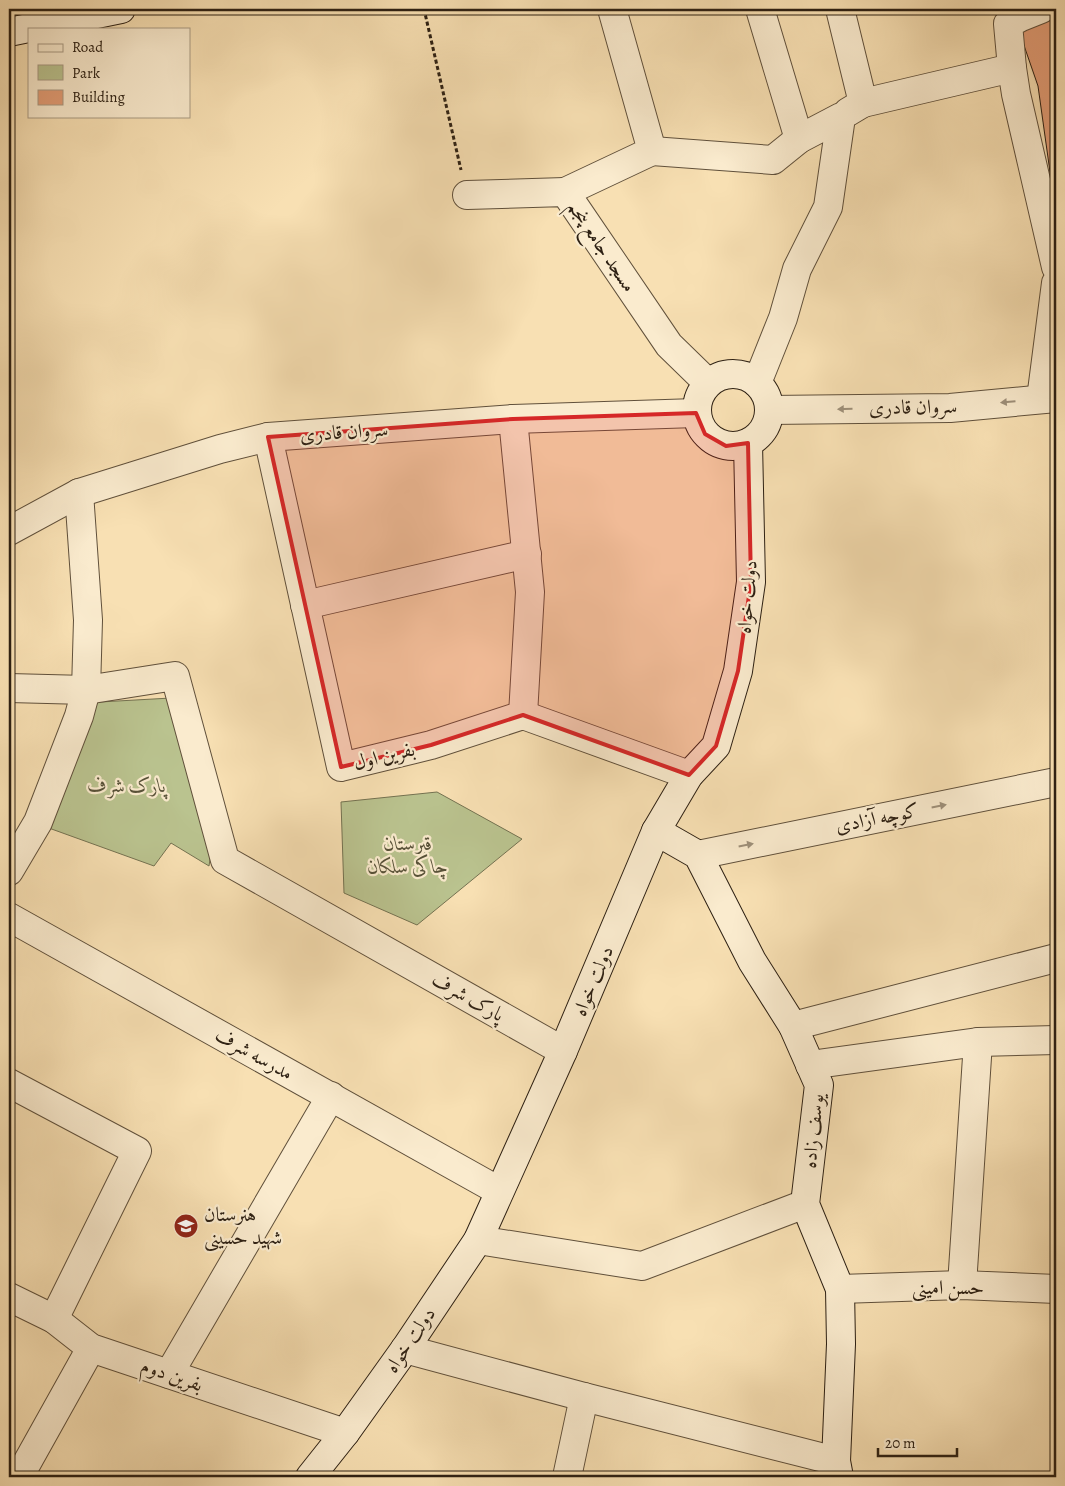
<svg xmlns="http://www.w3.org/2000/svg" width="1065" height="1486" viewBox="0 0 1065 1486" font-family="Alegreya,Amiri,serif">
<defs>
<filter id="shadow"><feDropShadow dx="4.5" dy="4.5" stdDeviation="2.5" flood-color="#0004"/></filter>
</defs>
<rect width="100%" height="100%" fill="#f8e0b3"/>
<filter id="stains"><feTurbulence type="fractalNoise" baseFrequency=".004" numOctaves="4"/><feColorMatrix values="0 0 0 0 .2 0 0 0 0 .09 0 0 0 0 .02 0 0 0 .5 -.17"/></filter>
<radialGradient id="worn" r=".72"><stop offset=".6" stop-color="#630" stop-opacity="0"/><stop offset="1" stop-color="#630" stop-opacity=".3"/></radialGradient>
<g fill="#bac38f" stroke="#747251">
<polygon points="171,698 212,846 209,866 171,843 154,866 46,827 82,703"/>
<polygon points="437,792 522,839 417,925 344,893 341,802"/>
</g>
<polygon fill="#e39d76" stroke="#2d2013" filter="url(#shadow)" points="1056,11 1056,215 1038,86 1019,31"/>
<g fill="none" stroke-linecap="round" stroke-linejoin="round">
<defs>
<g id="street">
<polyline points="760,9 799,139"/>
<polyline points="840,9 863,103 848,112"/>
<polyline points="1012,68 1008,24 1021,17 1041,9"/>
<polyline points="863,103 1012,68 1016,94 1056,267"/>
<polyline points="652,151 773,160 799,139 841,117 828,207 797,269 783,318 757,383"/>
<polyline points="565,192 652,151 612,9"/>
<polyline points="467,195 565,192 669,345 708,383"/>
<polyline points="1041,399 1056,283"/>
<polyline points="769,410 950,408 1056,398"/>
<polyline points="513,419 530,592 523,715"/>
<polyline points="268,437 341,767 431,745 523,715 689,775"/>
<polyline points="9,531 79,493 220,449 268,437 513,419 696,413"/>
<polyline points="305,605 527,554"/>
<polyline points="9,688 86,690 175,676 225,860 563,1051"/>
<polyline points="698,855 1056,782"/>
<polyline points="9,871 38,822 79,716 86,690 88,620 79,493"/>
<polyline points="9,917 499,1191"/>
<polyline points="793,1026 1056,958"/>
<polyline points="810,1065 978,1042 1056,1040"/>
<polyline points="9,1083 137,1151 54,1319"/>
<polyline points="478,1240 642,1266 805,1204"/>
<polyline points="962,1285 978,1042"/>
<polyline points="840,1289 962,1285 1056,1289"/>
<polyline points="9,1297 54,1319 91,1348 345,1433"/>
<polyline points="405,1349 584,1397 836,1461"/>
<polyline points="169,1374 331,1096"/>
<polyline points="19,1477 91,1348"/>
<polyline points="567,1477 584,1397"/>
</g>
<g id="secondary">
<polyline points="9,32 121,9"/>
<circle cx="733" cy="410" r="36"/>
<polyline points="656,831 698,855 752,961 793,1026 819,1085 805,1204 840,1289 841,1344 836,1461 839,1477"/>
<polyline points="310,1477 345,1433 405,1349 478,1240 563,1051 656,831 689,775 716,746 738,671 751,582 748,443"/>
</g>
</defs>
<use href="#street" stroke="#60503b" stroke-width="30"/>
<use href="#secondary" stroke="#2d2013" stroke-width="30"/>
<polyline stroke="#2d2013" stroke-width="3" stroke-dasharray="4 2.5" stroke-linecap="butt" points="424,9 461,170"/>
<use href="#street" stroke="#faebce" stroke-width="28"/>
<use href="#secondary" stroke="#faebce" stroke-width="28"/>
</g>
<defs><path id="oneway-solid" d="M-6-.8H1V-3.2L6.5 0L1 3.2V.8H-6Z" transform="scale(1.25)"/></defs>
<g fill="#9e907a">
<use href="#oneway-solid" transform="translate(1008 402) rotate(175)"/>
<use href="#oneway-solid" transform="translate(845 409) rotate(179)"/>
<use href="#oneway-solid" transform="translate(939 806) rotate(-11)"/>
<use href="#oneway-solid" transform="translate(746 845) rotate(-11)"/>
</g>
<path fill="#d62828" fill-opacity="0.2" stroke="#d62828" stroke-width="4" stroke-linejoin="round" d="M696,413L705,434L726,446L748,443L751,582L738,671L716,746L689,775L523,715L431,745L341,767L268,437L513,419Z"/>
<defs>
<symbol id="school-disc" viewBox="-11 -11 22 22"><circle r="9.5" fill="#8f2418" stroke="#faebce"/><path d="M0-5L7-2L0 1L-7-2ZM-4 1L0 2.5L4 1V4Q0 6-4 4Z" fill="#fff"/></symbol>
</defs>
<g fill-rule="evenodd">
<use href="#school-disc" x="172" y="1212" width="28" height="28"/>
</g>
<g text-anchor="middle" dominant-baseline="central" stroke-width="4.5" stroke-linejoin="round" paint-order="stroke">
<g font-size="20" fill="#2d2013" stroke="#faebce">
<text transform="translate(602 246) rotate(56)">مسجد جامع پنجم</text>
<text transform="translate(913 407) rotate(-1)">سروان قادری</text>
<text transform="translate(344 432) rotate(-4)">سروان قادری</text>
<text transform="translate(747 597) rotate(-85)">دولت خواه</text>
<text transform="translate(384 756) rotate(-14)">بفرین اول</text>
<text transform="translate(877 818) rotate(-11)">کوچه آزادی</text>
<text transform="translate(593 981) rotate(-67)">دولت خواه</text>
<text transform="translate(468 997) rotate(29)">پارک شرف</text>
<text transform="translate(254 1054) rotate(29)">مدرسه شرف</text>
<text transform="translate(813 1131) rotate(-84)">یوسف زاده</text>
<text x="948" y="1287">حسن امینی</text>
<text transform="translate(410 1340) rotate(-56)">دولت خواه</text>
<text transform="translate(172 1375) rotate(19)">بفرین دوم</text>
</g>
<g font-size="20" font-style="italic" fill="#575138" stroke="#faebce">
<text x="127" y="785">پارک شرف</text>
<text x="408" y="843">قبرستان<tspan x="408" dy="23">چاکی سلکان</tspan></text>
</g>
<g font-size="20" fill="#2d2013" stroke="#faebce" text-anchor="start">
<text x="204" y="1214">هنرستان<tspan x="204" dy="23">شهید حسینی</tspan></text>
</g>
</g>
<rect width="1065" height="1486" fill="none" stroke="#f8e0b3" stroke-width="30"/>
<rect x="10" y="10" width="1045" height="1466" fill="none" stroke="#2d2013" stroke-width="2.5"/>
<rect x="15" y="15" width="1035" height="1456" fill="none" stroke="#2d2013"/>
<rect x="28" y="28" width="162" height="90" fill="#faebce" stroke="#a89a83"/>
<rect x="38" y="44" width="25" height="8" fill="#faebce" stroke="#a89a83"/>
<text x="72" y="52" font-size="15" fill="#2d2013">Road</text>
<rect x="38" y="65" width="25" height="15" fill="#bac38f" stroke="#a89a83"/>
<text x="72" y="78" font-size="15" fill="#2d2013">Park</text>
<rect x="38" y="90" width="25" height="15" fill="#e39d76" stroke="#a89a83"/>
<text x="72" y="102" font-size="15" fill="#2d2013">Building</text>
<path d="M878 1448v8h79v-8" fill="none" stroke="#2d2013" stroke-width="2.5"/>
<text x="885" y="1448" font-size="15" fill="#2d2013" stroke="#faebce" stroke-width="4" paint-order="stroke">20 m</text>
<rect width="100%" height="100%" filter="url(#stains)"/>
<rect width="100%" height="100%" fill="url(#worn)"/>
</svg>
